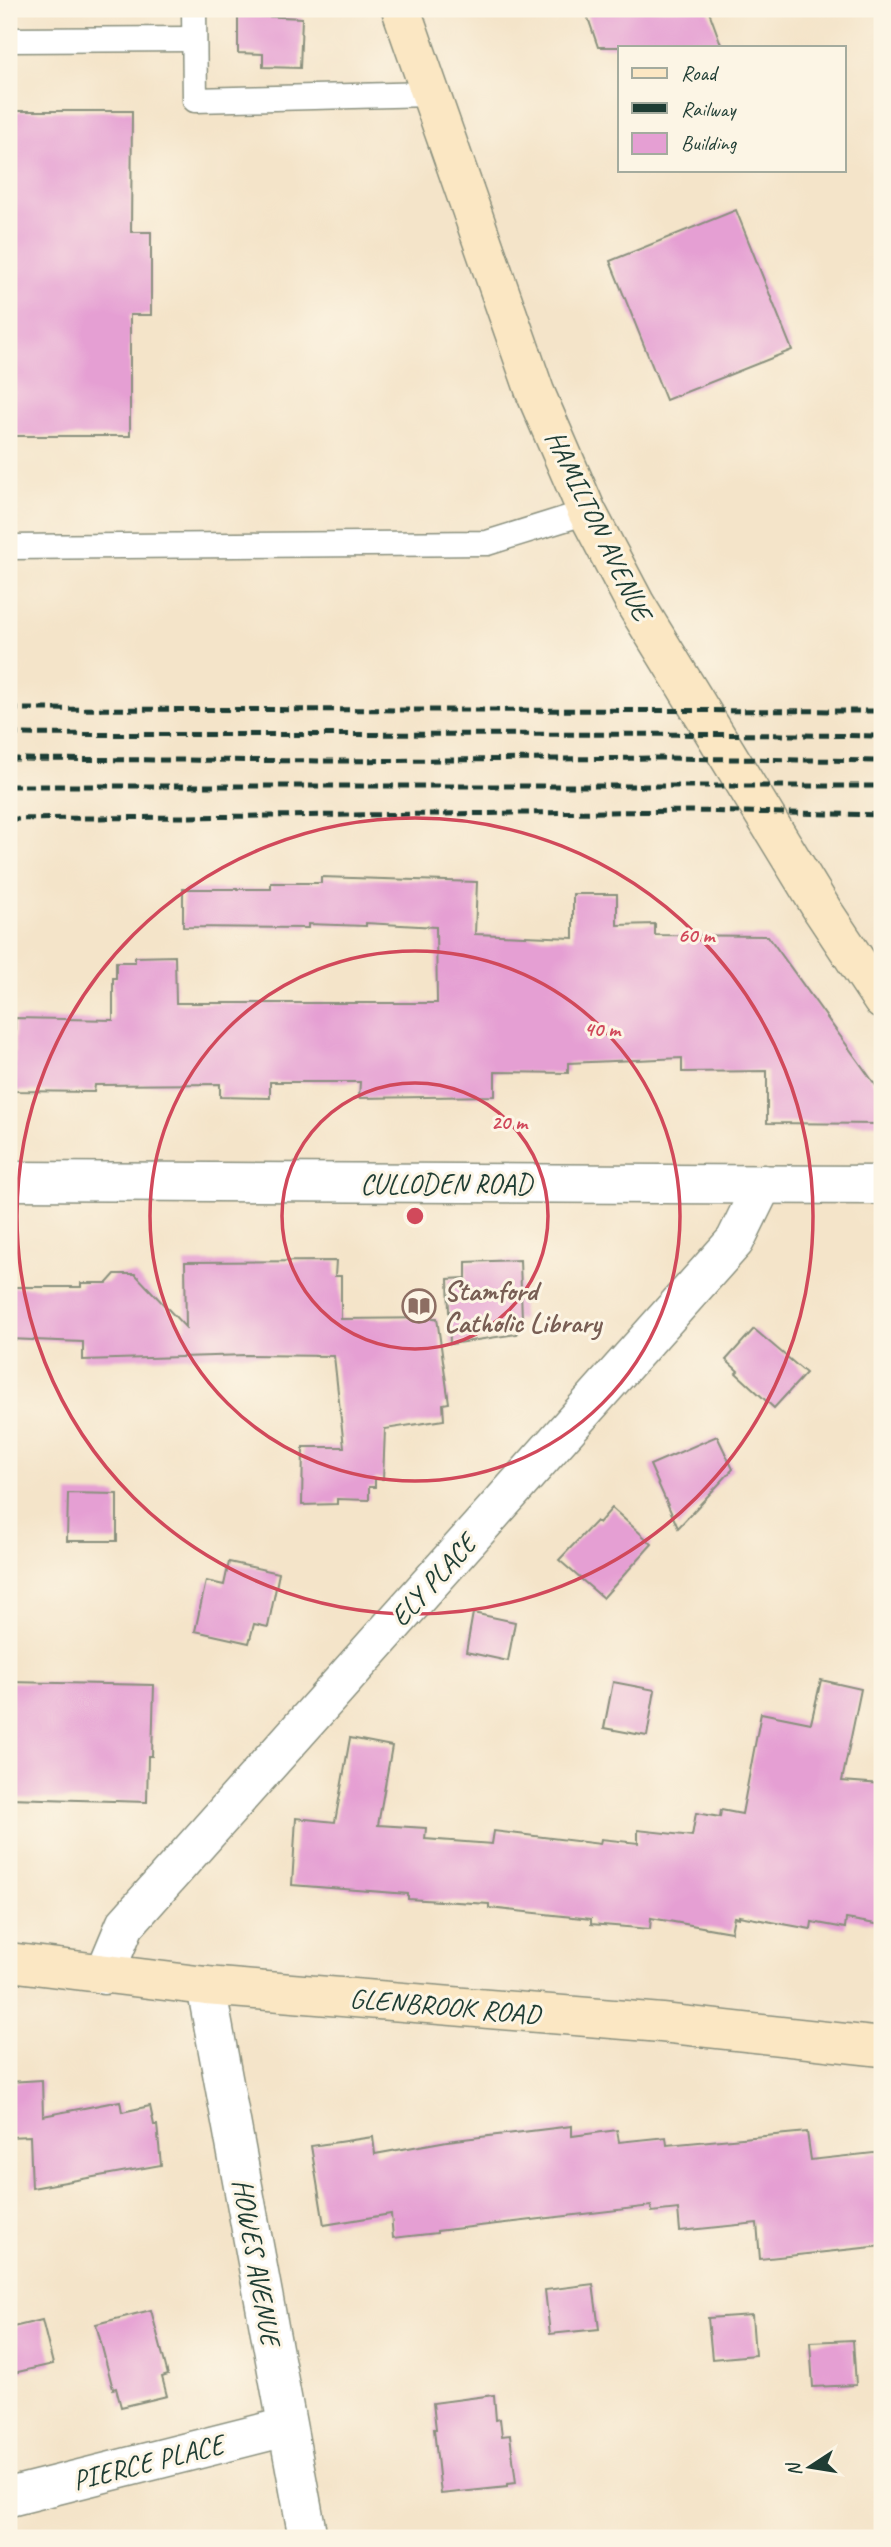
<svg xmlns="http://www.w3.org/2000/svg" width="891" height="2547" viewBox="0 0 891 2547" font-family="Caveat,sans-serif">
<rect width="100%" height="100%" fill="#fcf5e5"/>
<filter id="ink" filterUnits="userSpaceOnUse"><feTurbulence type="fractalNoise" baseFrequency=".0143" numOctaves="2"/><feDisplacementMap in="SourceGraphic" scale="14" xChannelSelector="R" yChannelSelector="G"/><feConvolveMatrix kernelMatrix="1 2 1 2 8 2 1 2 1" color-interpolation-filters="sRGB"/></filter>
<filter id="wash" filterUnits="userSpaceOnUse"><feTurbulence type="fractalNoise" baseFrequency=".00686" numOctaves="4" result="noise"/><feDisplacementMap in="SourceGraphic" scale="28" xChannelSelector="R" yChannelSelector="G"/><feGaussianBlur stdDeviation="1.57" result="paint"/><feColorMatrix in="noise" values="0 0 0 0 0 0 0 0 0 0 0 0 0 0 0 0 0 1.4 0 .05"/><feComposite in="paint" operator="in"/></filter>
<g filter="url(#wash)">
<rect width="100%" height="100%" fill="#f4e4c9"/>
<g id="blocks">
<g fill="#e59fd3">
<polygon points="585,9 708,9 722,47 598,47"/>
<polygon points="238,15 302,18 300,68 263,67 263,54 238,53"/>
<polygon points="9,111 132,111 131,232 151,232 151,315 130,315 130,436 9,436"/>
<polygon points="736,210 792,350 666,400 610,261"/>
<polygon points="321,877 477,882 475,934 573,938 573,894 617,894 617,925 655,924 655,935 768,936 882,1094 882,1124 767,1123 767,1071 682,1072 682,1058 568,1063 568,1073 495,1072 495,1096 359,1098 360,1082 270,1082 270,1098 220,1097 220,1084 95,1085 94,1092 14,1091 15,1018 113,1020 113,978 116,978 116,962 135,962 135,957 175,956 176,1003 437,1003 436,927 366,923 366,926 308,924 308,928 183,927 183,889 271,889 271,883 321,883"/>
<polygon points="520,1260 522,1319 516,1319 517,1334 450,1344 448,1279 466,1278 466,1262"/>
<polygon points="336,1261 335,1276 341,1276 341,1319 437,1318 449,1403 443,1404 444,1420 385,1429 383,1479 375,1479 375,1487 369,1487 369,1500 337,1499 337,1504 302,1505 303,1447 344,1447 334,1356 246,1355 83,1360 83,1342 9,1339 9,1287 81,1287 81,1283 107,1283 115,1274 135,1274 186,1328 185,1262"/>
<polygon points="754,1329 806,1373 774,1408 736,1373 738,1371 726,1360"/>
<polygon points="717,1436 733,1469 678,1528 650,1465"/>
<polygon points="68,1493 117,1494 117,1541 67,1541"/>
<polygon points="612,1508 652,1544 603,1598 559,1560 596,1521 599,1523"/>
<polygon points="229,1562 279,1573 268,1627 254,1624 249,1643 195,1631 206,1581 224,1585"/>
<polygon points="473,1613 515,1622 508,1661 466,1652"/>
<polygon points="821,1680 861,1689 842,1781 882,1784 882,1925 846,1919 845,1928 812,1922 811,1929 739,1916 739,1918 734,1917 731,1932 651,1918 650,1929 591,1924 591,1919 489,1908 489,1904 408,1899 408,1894 292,1885 296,1818 335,1822 350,1738 392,1746 378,1825 426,1828 425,1839 492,1844 494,1831 600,1844 601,1839 638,1843 638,1830 692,1836 696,1813 720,1817 721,1810 742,1814 761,1713 811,1723"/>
<polygon points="9,1682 154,1685 152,1756 148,1756 147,1802 9,1798"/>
<polygon points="613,1682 655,1690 647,1736 604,1728"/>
<polygon points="42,2080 43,2116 120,2101 122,2112 150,2106 154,2125 157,2125 161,2165 32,2188 30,2136 9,2137 9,2082"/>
<polygon points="572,2126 572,2136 617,2130 619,2142 666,2137 667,2145 807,2132 811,2160 882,2152 882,2246 760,2259 757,2223 680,2231 678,2209 652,2212 651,2206 437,2231 437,2233 393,2238 391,2214 324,2225 311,2146 373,2137 375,2154 447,2141"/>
<polygon points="593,2284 599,2329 550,2334 545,2290"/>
<polygon points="151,2310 168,2375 162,2377 167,2396 121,2407 116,2388 113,2389 96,2324"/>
<polygon points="752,2315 755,2355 712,2359 708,2318"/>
<polygon points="42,2320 53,2364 9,2374 9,2328"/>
<polygon points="853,2340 856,2385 813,2387 810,2342"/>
<polygon points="494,2395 496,2420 500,2419 502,2436 510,2435 516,2483 507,2484 507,2487 441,2494 434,2429 436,2429 433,2403"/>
</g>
</g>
</g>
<g filter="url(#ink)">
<use href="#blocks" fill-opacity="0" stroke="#8a907e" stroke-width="2"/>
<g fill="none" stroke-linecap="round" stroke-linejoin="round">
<defs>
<g id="lane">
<polyline points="194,9 195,100 430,94"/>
<polyline points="9,40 194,39"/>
<polyline points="9,547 487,543 587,512"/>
</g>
<g id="street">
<polyline points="9,1181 882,1185"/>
<polyline points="104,1975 125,1925 735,1241 763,1184"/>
<polyline points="206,1986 308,2538"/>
<polyline points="9,2497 286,2427"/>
</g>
<g id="secondary">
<polyline points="401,9 535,392 587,512 636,605 685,685 823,911 882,1000"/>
<polyline points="9,1962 206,1986 662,2023 882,2047"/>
</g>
</defs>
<use href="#lane" stroke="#8a907e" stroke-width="27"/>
<use href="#street" stroke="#8a907e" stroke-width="41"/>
<use href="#secondary" stroke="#8a907e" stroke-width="41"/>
<use href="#lane" stroke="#fff" stroke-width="24"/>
<use href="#street" stroke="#fff" stroke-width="38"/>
<use href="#secondary" stroke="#fbe7c3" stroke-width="38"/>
<g stroke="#1f3d34" stroke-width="5" stroke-dasharray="10 5" stroke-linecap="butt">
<polyline points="9,709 882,711"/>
<path d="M9,734C300,736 591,732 882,736"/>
<polyline points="9,759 337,761 660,758 882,761"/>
<polyline points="9,786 882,786"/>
<polyline points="9,819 692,811 882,815"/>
</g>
</g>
</g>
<g fill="none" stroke="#d1495b" stroke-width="3.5">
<circle cx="415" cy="1216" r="133"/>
<circle cx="415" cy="1216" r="265"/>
<circle cx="415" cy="1216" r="398"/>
</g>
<defs>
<symbol id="library-ring" viewBox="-11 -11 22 22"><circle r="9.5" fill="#fcf5e5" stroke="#8d6e63" stroke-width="1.5"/><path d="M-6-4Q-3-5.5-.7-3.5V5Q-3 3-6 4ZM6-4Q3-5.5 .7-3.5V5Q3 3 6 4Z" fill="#8d6e63"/></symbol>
</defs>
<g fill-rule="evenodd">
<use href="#library-ring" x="400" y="1287" width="38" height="38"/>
</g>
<g text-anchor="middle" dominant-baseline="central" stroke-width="6" stroke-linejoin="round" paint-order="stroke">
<g font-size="28" fill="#1f3d34" stroke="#fcf5e5">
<text transform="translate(599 525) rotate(64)">HAMILTON AVENUE</text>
<text x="446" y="1183">CULLODEN ROAD</text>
<text transform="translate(433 1580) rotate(-48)">ELY PLACE</text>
<text transform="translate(445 2006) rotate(5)">GLENBROOK ROAD</text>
<text transform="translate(257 2262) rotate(80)">HOWES AVENUE</text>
<text transform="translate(148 2462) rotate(-14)">PIERCE PLACE</text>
</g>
<g font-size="28" font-weight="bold" fill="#785e54" stroke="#fcf5e5" text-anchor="start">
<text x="444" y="1290">Stamford<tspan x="444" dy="32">Catholic Library</tspan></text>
</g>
</g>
<circle cx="415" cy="1216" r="10" fill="#d1495b" stroke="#fcf5e5" stroke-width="3.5"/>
<g font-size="21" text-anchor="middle" font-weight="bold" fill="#d1495b" stroke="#fcf5e5" stroke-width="6" stroke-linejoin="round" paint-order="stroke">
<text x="696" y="942">60 m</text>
<text x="602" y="1036">40 m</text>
<text x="509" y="1129">20 m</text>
</g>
<rect width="891" height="2547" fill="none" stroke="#fcf5e5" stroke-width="35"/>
<rect x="618" y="46" width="228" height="126" fill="#fcf5e5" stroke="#a4ab9e" stroke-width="2"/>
<rect x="632" y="68" width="35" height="10" fill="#fbe7c3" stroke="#a4ab9e" stroke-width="2"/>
<text x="681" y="80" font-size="21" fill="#1f3d34">Road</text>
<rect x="632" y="103" width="35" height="10" fill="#1f3d34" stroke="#a4ab9e" stroke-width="2"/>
<text x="681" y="116" font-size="21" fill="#1f3d34">Railway</text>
<rect x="632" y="133" width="35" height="21" fill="#e59fd3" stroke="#a4ab9e" stroke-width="2"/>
<text x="681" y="150" font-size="21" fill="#1f3d34">Building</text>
<g transform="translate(810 2467) rotate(258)" stroke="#fcf5e5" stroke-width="5" paint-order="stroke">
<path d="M0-5L12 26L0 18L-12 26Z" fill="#1f3d34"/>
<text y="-10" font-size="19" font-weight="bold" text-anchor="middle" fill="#1f3d34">N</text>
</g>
</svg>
